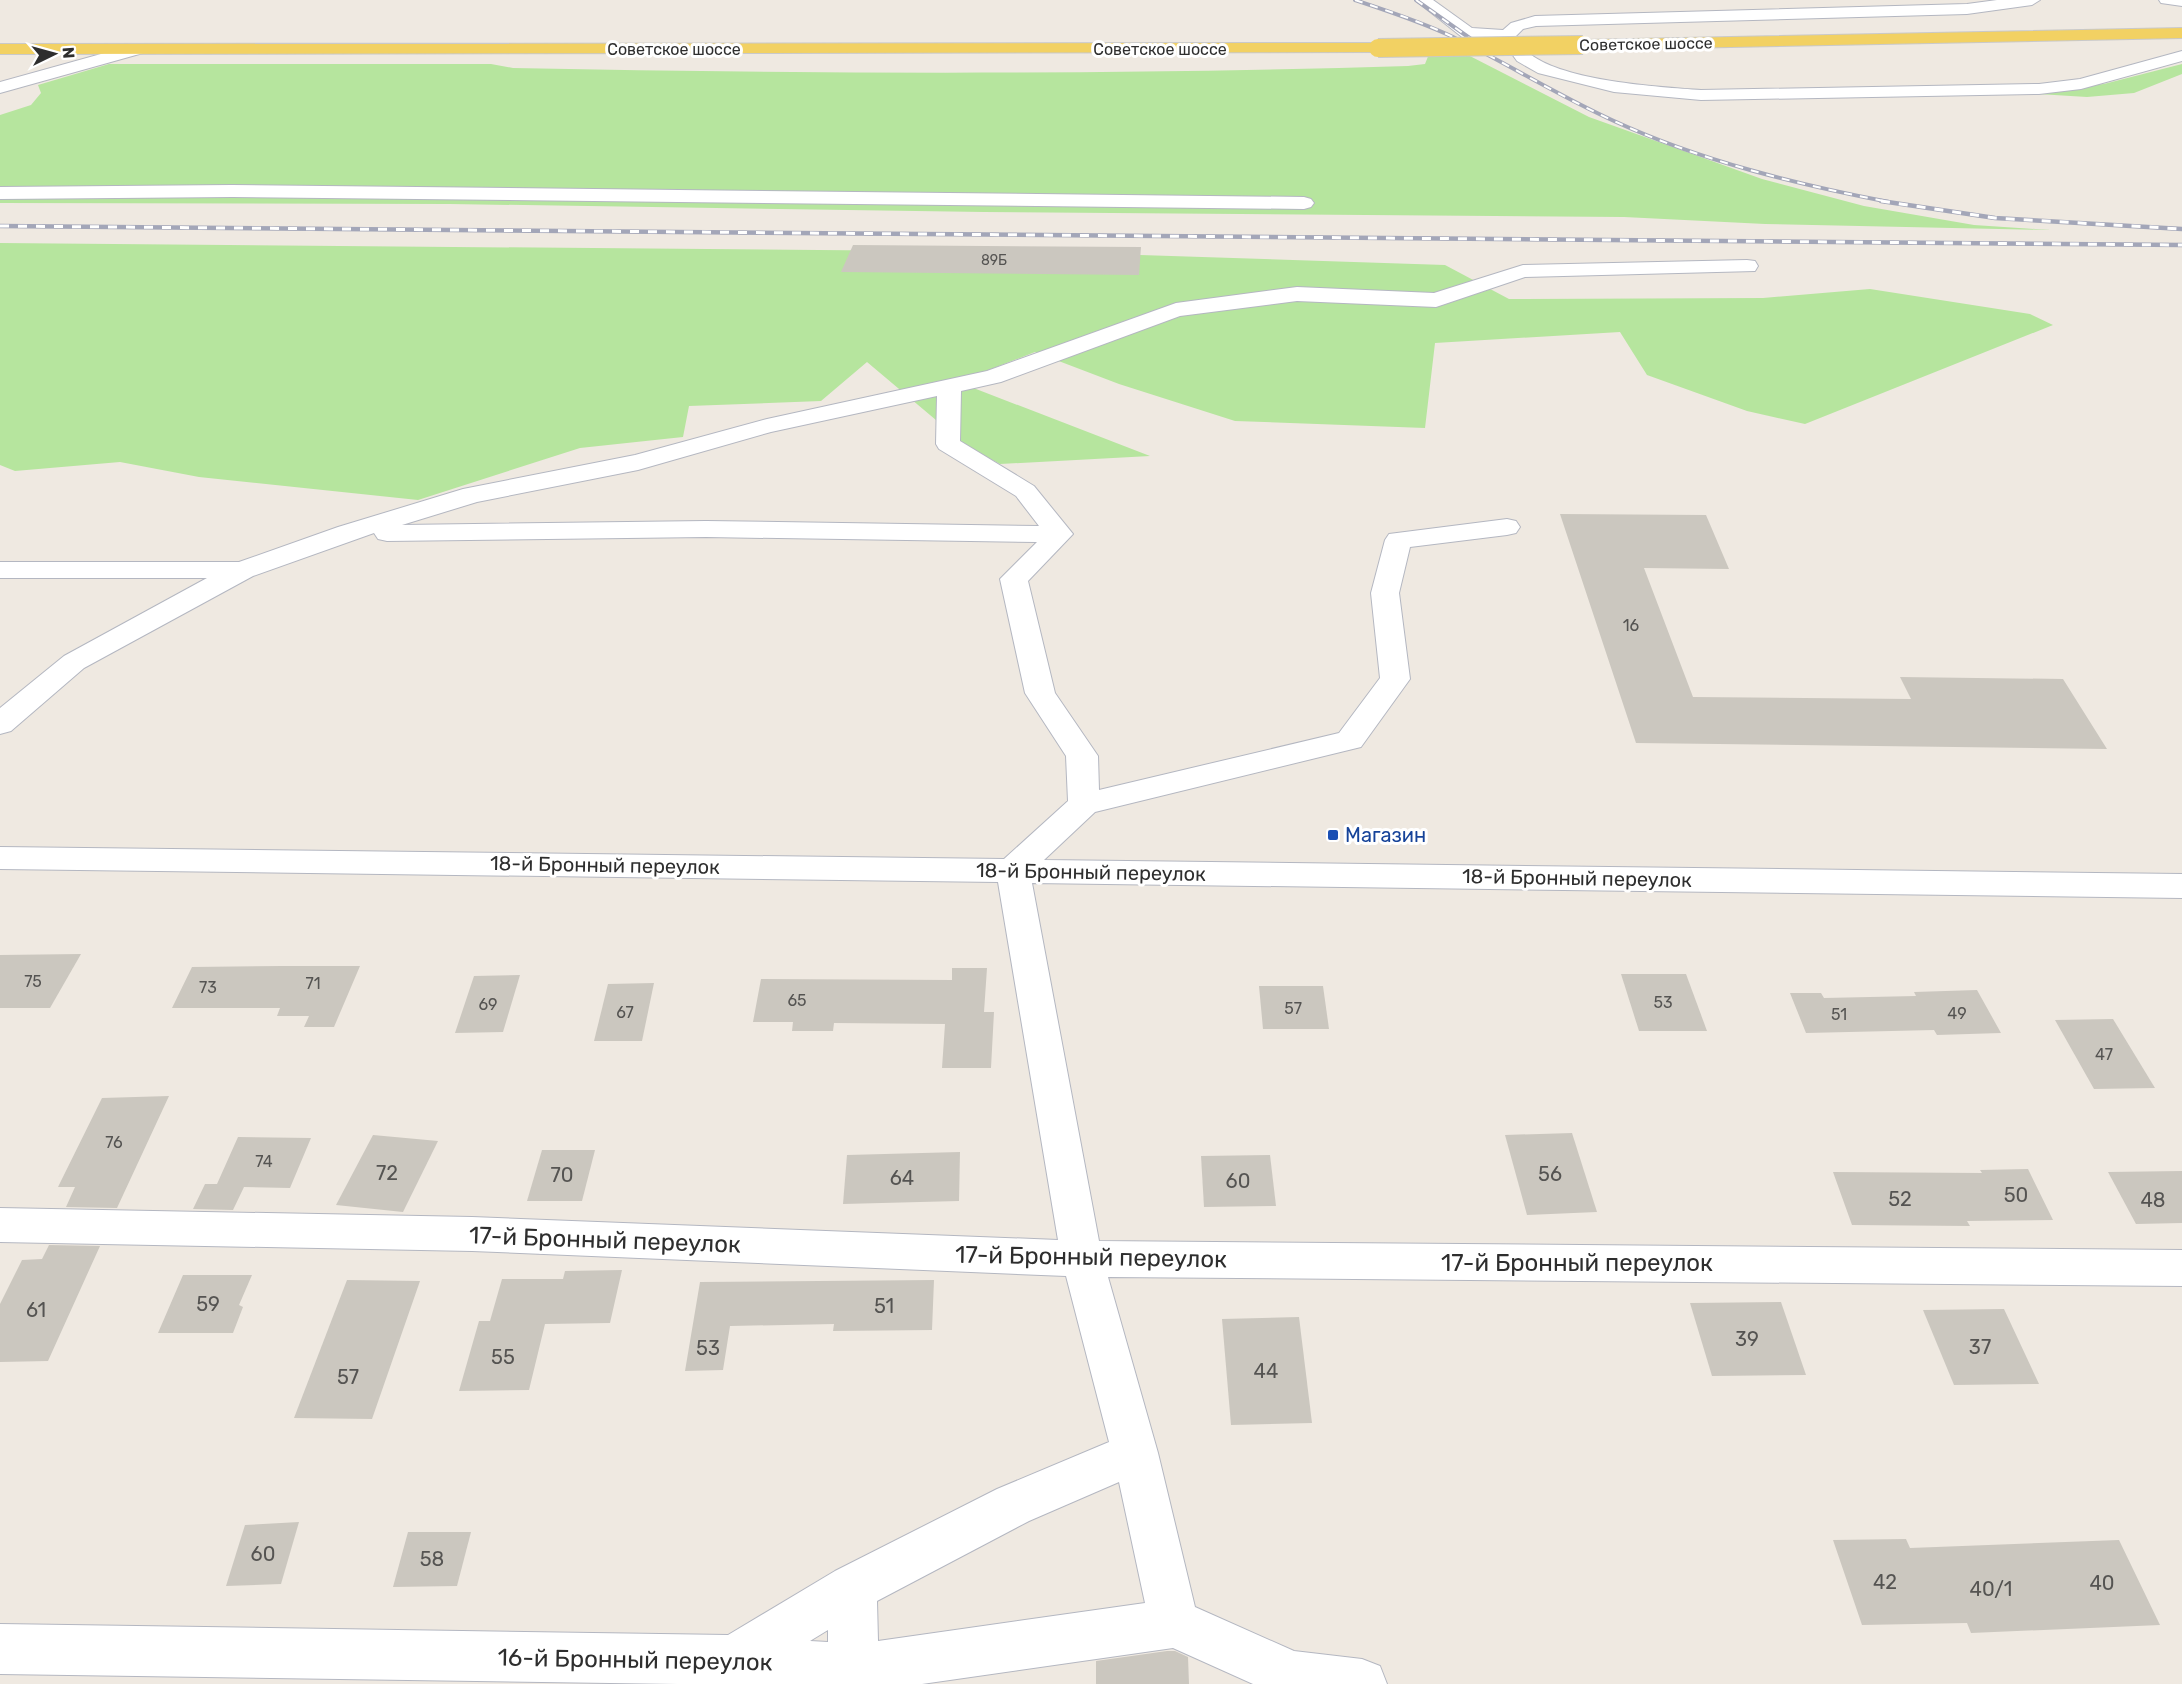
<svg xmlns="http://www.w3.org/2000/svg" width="2182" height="1684" viewBox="0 0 2182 1684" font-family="Rubik,sans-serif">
<rect width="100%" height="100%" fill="#efe9e1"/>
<g fill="#b6e59e">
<path d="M1464,53L1589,117L1762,179L1864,206L1974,225L2051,230L1765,224L1624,217L984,212L450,204L0,203V115L31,105L41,93L38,85L109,64H491L513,68C811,74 1110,75 1408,66L1425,64L1429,54Z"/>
<polygon points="2182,64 2182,74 2134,93 2087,97 2038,94 2036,91 2104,84"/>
<polygon points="0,243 1048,252 1445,265 1509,299 1763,298 1870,289 2030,314 2053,325 1805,424 1747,411 1647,375 1620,332 1435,343 1425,428 1235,421 1119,384 1035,352 958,382 1150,456 1000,464 968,447 867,362 821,401 689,406 683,437 580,448 418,500 199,477 120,462 15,471 0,465"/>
</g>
<g fill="#cbc7bf">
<polygon points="853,245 1141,247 1139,275 841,272"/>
<polygon points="1560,514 1706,515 1729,569 1644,568 1693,697 1911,699 1900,677 2063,679 2107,749 1636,743"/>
<polygon points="81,954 50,1008 0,1008 0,955"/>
<polygon points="282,966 360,966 334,1027 304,1027 309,1016 277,1016 280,1008 172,1008 192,967"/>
<polygon points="952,968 987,968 984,1012 994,1012 991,1068 942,1068 945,1024 834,1023 833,1031 792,1031 793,1022 753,1022 761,979 952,980"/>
<polygon points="1621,974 1686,974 1707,1031 1639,1031"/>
<polygon points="520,975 503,1032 455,1033 474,976"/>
<polygon points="654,983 642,1041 594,1041 608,984"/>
<polygon points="1259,986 1323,986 1329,1029 1263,1029"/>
<polygon points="1977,990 2001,1033 1937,1035 1934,1030 1806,1033 1790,993 1821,993 1824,998 1916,996 1914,992"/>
<polygon points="2113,1019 2155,1088 2094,1089 2055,1020"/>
<polygon points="169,1096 117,1208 66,1207 75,1187 58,1187 102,1098"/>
<polygon points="1572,1133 1597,1212 1527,1215 1505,1135"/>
<polygon points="373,1135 438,1141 403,1212 336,1205"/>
<polygon points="238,1137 311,1138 290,1188 244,1187 233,1210 193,1209 205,1184 217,1184"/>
<polygon points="542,1150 595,1150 582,1201 527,1201"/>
<polygon points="960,1152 959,1201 843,1204 847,1155"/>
<polygon points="1270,1155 1276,1206 1204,1207 1201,1156"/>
<polygon points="2028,1169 2053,1220 1967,1221 1970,1226 1852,1225 1833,1172 1982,1173 1980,1170"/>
<polygon points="2182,1171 2182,1223 2136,1224 2108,1172"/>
<polygon points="49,1245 100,1246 48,1361 0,1362 0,1304 22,1260 42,1259"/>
<polygon points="622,1270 610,1323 545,1324 529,1390 459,1391 479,1321 490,1321 502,1279 563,1279 565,1271"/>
<polygon points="183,1275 252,1275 239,1305 243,1307 233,1333 158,1333"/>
<polygon points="347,1280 420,1281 372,1419 294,1418"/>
<polygon points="934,1280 932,1330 833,1331 834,1324 730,1326 723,1370 685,1371 700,1282"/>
<polygon points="1781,1302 1806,1375 1712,1376 1690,1303"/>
<polygon points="2004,1309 2039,1384 1954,1385 1923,1310"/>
<polygon points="1299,1317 1312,1423 1231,1425 1222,1319"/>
<polygon points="299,1522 281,1584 226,1586 245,1525"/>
<polygon points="408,1532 471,1532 457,1586 393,1587"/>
<polygon points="1906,1539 1910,1548 2119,1540 2160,1625 1971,1633 1967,1623 1862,1625 1833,1540"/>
<polygon points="1167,1651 1175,1651 1188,1657 1189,1684 1096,1684 1096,1661"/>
</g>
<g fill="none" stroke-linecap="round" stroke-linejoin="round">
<defs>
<g id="minor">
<path d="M1415,0H1433L1472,28L1503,30L1511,23L1535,16L1967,4L1997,0H2040L2032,5L1967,14L1536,26L1523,29L1516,36C1520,41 1524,50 1530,54C1564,81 1658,87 1701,90L2039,84L2080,79L2182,51V61L2081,89L2039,94L1701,100L1614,92L1538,73L1517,61L1502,40L1462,37Z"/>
<polygon points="2159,0 2182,0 2182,6 2161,3"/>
<polygon points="137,44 145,49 143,53 0,93 0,82"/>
<polygon points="232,185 1304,197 1311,199 1314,203 1311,207 1304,209 232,197 0,199 0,187"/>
<path d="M1747,260L1755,261L1758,266L1755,271L1525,277L1436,307L1297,301L1180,316L1001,382L961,391L960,441L1034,486L1073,534L1028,581L1055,693L1098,756L1099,790L1339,733L1380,678L1371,593L1385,540L1389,534L1507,519L1516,521L1520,527L1516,533L1507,535L1410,547L1399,593L1410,679L1361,747L1095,812L1044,860L2182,874V898L1032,883L1099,1241L2182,1250V1286L1108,1277L1158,1453L1195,1607L1294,1651L1362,1659L1380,1666L1387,1684H1253L1173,1648L922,1684H678L0,1674V1624L728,1635L835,1571L997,1489L1109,1442L1066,1276L472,1251L0,1242V1208L472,1217L1058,1240L998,882L0,869V847L1004,859L1068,801L1066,756L1025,693L1000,579L1037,542L706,537L387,541L378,539L374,533L253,576L84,668L11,731L0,734V708L64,656L207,578H0V562H239L338,527L463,489L635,455L767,419L987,371L1176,303L1297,287L1434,293L1523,265ZM937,396L936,444L939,449L1016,496L1039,526L706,521L402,525L477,502L638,470L771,432ZM1119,1482L1145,1603L878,1641L877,1601L1029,1521ZM828,1630V1642L810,1641Z"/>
</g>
<g id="major">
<polygon points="2182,28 2182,38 1583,50 1575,45 1583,40"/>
<polygon points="1378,43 1384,44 1386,48 1384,52 0,54 0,44"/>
</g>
</defs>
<use href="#minor" stroke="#b4b7c1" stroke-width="2"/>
<use href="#major" stroke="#c9c9c9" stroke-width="2"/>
<use href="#minor" fill="#fff" fill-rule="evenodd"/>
<use href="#major" fill="#f2d163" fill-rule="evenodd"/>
<defs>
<g id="rail-far1">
<path d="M1355,0C1388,11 1422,22 1453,37C1508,64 1559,96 1614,121C1701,161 1796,184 1889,202"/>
<polyline points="1416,0 1471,39"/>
</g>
<g id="rail">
<polyline points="1881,201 1995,218 2182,229"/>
<polyline points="0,226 2182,245"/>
</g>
</defs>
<use href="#rail-far1" stroke="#a3a6b8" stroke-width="4"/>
<use href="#rail" stroke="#a3a6b8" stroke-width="4.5"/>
<use href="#rail-far1" stroke="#fff" stroke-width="2" stroke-dasharray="8" stroke-linecap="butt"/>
<use href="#rail" stroke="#fff" stroke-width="3" stroke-dasharray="9" stroke-linecap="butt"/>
<defs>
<polyline id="major-bridge" points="1378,48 1583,45"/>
</defs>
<use href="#major-bridge" stroke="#c9c9c9" stroke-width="20" stroke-linecap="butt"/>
<use href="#major-bridge" stroke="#f2d163" stroke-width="18"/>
</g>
<rect fill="#1a4fb4" stroke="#fff" stroke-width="2" x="1327" y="829" width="12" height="12" rx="3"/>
<g text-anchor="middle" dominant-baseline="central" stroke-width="6" stroke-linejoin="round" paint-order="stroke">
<g font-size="14" fill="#555452">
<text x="994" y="260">89Б</text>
</g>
<g font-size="16" fill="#2e2e2e" stroke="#fff">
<text transform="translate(1646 44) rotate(-1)">Советское шоссе</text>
<text x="674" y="49">Советское шоссе</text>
<text x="1160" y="49">Советское шоссе</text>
</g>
<g font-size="16" fill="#555452">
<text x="1631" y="625">16</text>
<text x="33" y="981">75</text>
<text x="313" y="983">71</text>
<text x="208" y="987">73</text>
<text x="797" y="1000">65</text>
<text x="1663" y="1002">53</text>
<text x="488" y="1004">69</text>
<text x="1293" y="1008">57</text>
<text x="625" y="1012">67</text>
<text x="1957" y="1013">49</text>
<text x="1839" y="1014">51</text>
<text x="2104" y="1054">47</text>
<text x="114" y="1142">76</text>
<text x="264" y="1161">74</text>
</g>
<g font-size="20" fill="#164399" stroke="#fff" text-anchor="start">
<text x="1345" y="835">Магазин</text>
</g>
<g font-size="20" fill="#2e2e2e" stroke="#fff">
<text transform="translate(605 865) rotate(1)">18-й Бронный переулок</text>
<text transform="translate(1091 872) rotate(1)">18-й Бронный переулок</text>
<text transform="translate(1577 878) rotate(1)">18-й Бронный переулок</text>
</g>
<g font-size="20" fill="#555452">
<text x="387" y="1173">72</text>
<text x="1550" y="1174">56</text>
<text x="562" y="1175">70</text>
<text x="902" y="1178">64</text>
<text x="1238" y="1181">60</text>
<text x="2016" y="1195">50</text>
<text x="1900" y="1199">52</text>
<text x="2153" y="1200">48</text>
<text x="208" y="1304">59</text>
<text x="884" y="1306">51</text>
<text x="36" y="1310">61</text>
<text x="1747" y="1339">39</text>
<text x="1980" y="1347">37</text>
<text x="708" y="1348">53</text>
<text x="503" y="1357">55</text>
<text x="1266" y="1371">44</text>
<text x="348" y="1377">57</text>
<text x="263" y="1554">60</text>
<text x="432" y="1559">58</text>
<text x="1885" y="1582">42</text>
<text x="2102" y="1583">40</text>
<text x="1991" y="1589">40/1</text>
</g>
<g font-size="24" fill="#2e2e2e" stroke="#fff">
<text transform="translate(605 1240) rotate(2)">17-й Бронный переулок</text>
<text transform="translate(1091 1257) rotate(1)">17-й Бронный переулок</text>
<text x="1577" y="1263">17-й Бронный переулок</text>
<text transform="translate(635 1660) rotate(1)">16-й Бронный переулок</text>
</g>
</g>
<g transform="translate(54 54) rotate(85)" stroke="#ffffff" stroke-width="4.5" paint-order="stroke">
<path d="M0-4.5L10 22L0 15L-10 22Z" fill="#2e2e2e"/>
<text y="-9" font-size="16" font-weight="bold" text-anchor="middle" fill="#2e2e2e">N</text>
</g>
</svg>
